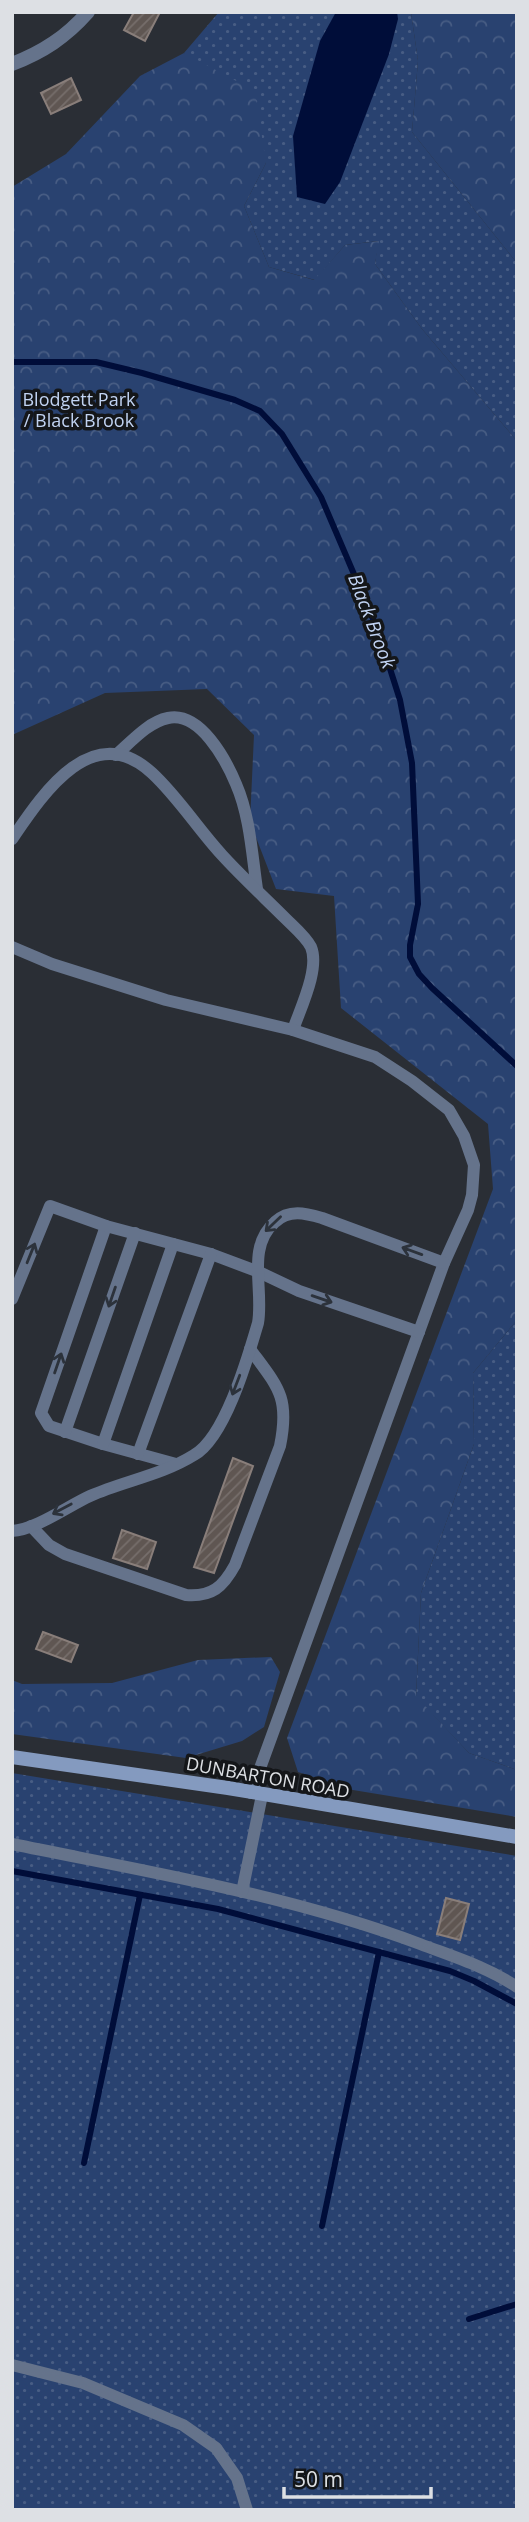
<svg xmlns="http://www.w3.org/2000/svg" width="529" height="2522" viewBox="0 0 529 2522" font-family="'Open Sans',sans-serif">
<defs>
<pattern id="green-dots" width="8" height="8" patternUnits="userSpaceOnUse" patternTransform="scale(1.75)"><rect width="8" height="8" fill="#294270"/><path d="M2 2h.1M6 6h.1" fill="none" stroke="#485d84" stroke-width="1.8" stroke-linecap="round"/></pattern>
<pattern id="forest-crowns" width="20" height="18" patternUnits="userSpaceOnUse" patternTransform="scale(1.75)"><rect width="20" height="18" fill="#294270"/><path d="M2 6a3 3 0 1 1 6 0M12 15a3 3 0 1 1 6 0" fill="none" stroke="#485d84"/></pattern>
<pattern id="building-hatch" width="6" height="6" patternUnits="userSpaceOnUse" patternTransform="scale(1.75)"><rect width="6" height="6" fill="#5f5652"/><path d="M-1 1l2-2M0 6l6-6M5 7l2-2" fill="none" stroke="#766e6b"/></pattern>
</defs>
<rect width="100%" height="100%" fill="#2a2e35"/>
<g fill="url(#green-dots)">
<polygon points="219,12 411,12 418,61 412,132 517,263 517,441 422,329 375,264 378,241 345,245 315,280 269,267 244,206 266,163 184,53"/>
<polygon points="517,1320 517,1770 469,1753 416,1697 421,1593 474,1444 473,1373"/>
<polygon points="12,1773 517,1856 517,2510 12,2510"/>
</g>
<g fill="url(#forest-crowns)">
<polygon points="411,12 517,12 517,263 412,132 418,61"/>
<polygon points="184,53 255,91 266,163 244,206 269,267 314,280 345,245 379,241 375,264 422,329 517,441 517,1320 473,1373 474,1444 421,1593 416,1696 469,1753 517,1770 517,1817 353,1790 298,1772 287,1738 493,1189 488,1124 341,1008 334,896 276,889 250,822 254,735 207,689 105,693 12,735 12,187 66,154 140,76"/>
<polygon points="271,1657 280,1672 264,1727 242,1741 186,1758 12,1734 12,1680 22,1684 112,1683 198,1660"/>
</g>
<polygon fill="#000d39" points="336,12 397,12 398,19 389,54 340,182 325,204 297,197 293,136 320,41"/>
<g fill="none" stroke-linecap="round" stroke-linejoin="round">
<g stroke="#000d39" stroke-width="6">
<polyline points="12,362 96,362 142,373 235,400 260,411 282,434 321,497 377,628 400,700 412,763 418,904 410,945 410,957 419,974 432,988 517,1066"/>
<polyline points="12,1871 218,1909 450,1971 474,1981 517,2004"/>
<polyline points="84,2163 140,1895"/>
<polyline points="322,2226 379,1952"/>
<polyline points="469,2319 517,2304"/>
</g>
</g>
<g fill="url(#building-hatch)" stroke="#897e7a" stroke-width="2">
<polygon points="134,12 160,12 145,41 124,30"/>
<polygon points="71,78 81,100 51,114 41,93"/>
<polygon points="233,1458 253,1466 214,1573 194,1567"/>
<polygon points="122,1530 156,1542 147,1569 113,1558"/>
<polygon points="43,1632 78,1645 71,1662 36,1649"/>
<polygon points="446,1898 469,1904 460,1940 437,1934"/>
</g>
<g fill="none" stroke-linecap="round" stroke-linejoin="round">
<g stroke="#65738b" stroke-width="12">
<path d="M116,755C131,742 148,722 168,718C200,711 226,760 236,784C250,816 252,855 257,889"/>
<path d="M12,839C42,795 92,718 152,773C178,797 198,829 222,855C242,877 265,898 286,919C294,927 306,937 311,947C320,969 300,1009 293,1030"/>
<polyline points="12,947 52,964 166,1000 293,1030 375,1057 412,1081 449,1110 464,1136 474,1165 472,1195 468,1210 444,1263 251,1793"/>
<polyline points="106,1226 41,1413 49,1426 103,1444 176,1464"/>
<polyline points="12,1299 50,1206 106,1226 211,1254 259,1272 299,1291 419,1332"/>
<polyline points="65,1432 135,1233"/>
<polyline points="103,1444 173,1244"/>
<polyline points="138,1454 211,1254"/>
<path d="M31,1526L49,1545L65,1554L186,1595C212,1597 223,1587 235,1565L280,1446C290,1397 278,1387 250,1349"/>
<path d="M12,1531C35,1530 68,1506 90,1496C124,1481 162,1475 194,1455C225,1438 248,1357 258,1323C264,1289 246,1247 275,1222C289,1209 305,1213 322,1218L444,1263"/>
<path d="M12,1844C149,1872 289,1895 420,1944C454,1957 487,1967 517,1987"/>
<polyline points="242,1892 262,1795"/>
<polyline points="12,2365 83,2383 183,2425 216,2448 237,2478 247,2510"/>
</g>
<path stroke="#65738b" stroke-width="14" d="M12,64C43,52 66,37 88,12"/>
<polyline stroke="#849abf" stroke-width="14" points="12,1757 228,1788 517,1837"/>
</g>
<defs><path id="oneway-shaft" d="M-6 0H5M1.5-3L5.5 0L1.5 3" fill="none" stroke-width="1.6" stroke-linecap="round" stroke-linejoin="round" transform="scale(1.75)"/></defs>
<g stroke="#2c323b">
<use href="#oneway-shaft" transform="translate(273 1224) rotate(136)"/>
<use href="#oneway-shaft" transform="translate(412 1251) rotate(-160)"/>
<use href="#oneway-shaft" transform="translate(31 1253) rotate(-68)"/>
<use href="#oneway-shaft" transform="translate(112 1297) rotate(109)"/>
<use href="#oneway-shaft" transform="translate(322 1299) rotate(19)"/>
<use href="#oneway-shaft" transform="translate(58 1363) rotate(-71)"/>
<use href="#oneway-shaft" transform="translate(236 1385) rotate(111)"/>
<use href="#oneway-shaft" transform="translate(62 1509) rotate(152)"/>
</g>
<g text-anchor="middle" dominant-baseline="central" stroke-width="7" stroke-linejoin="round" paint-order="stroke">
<g font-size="18" fill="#c1d3f2" stroke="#141619">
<text x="79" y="399">Blodgett Park<tspan x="79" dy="21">/ Black Brook</tspan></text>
</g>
<g font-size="18" fill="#dde0e4" stroke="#141619">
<text transform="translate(268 1777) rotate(10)">DUNBARTON ROAD</text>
</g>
<g font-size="19" font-style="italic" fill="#c1d3f3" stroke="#141619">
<text transform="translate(372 621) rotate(69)">Black Brook</text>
</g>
</g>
<rect width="529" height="2522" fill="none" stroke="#dde0e4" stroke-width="28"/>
<path d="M284 2487v10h147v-10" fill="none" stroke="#dde0e4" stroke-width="3.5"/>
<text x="294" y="2487" font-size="21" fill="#dde0e4" stroke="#141619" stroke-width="5" paint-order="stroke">50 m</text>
</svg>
